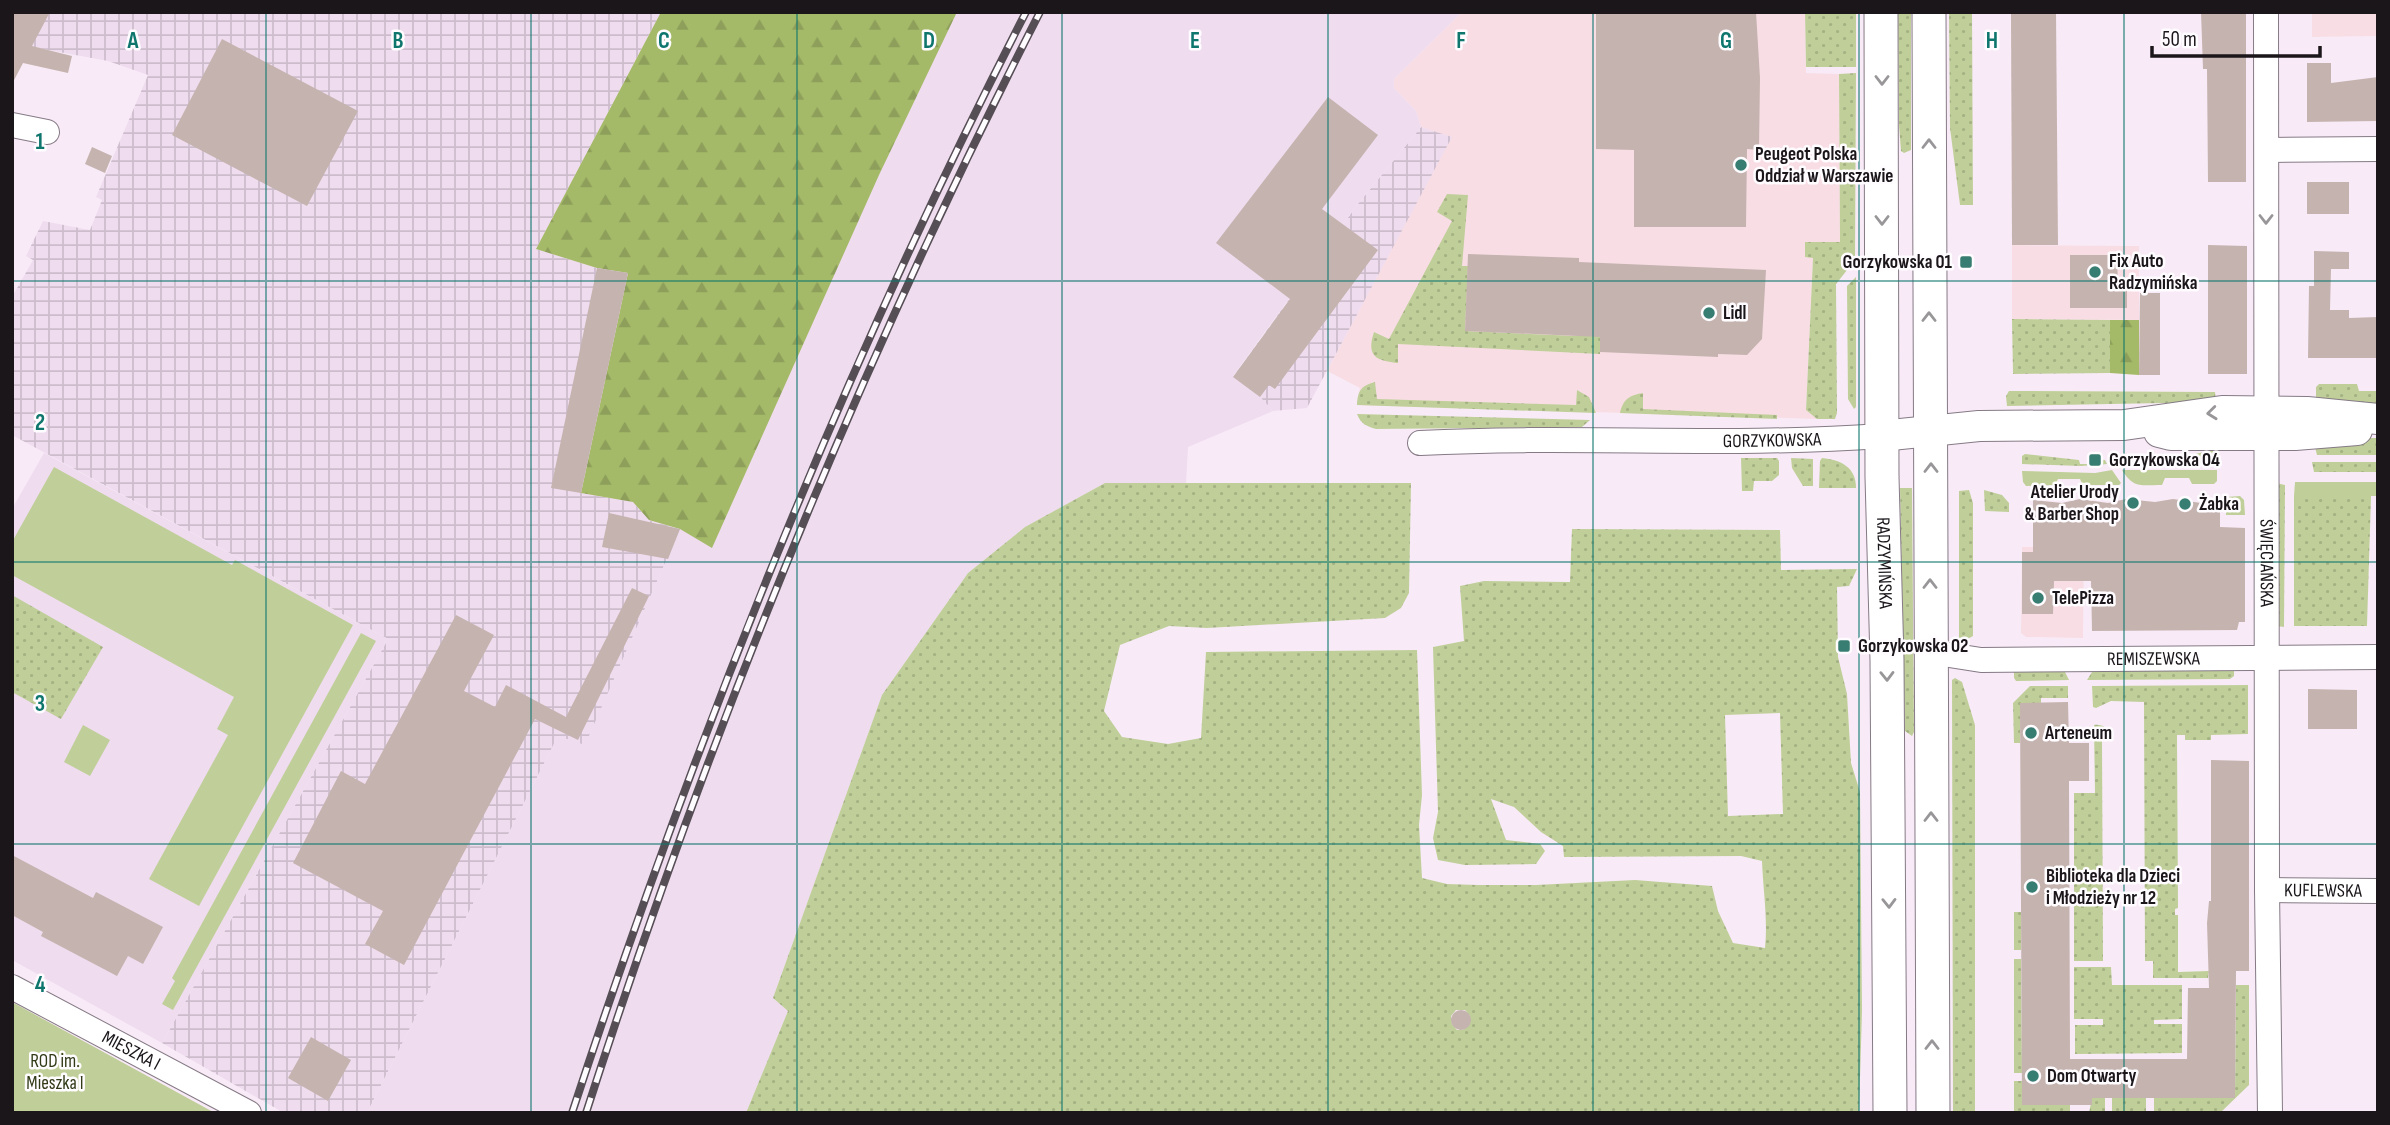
<svg xmlns="http://www.w3.org/2000/svg" width="2390" height="1125" viewBox="0 0 2390 1125" font-family="'Sofia Sans Condensed',sans-serif">
<defs>
<pattern id="industrial-grid" width="8" height="8" patternUnits="userSpaceOnUse" patternTransform="scale(1.75)"><rect width="8" height="8" fill="#efdcef"/><path d="M0 4h8M4 0v8" fill="none" stroke="#ccbccc"/></pattern>
<pattern id="grass-dots" width="8" height="8" patternUnits="userSpaceOnUse" patternTransform="scale(1.75)"><rect width="8" height="8" fill="#c0cf99"/><path d="M2 2h.1M6 6h.1" fill="none" stroke="#a4b183" stroke-width="1.8" stroke-linecap="round"/></pattern>
<pattern id="forest-firs" width="22" height="20" patternUnits="userSpaceOnUse" patternTransform="scale(1.75)"><rect width="22" height="20" fill="#a5ba68"/><path d="M5 1l3.5 6h-7zM16 11l3.5 6h-7z" fill="#8d9f5a"/></pattern>
</defs>
<rect width="100%" height="100%" fill="#f8ebf7"/>
<g fill="#f8dee4">
<polygon points="1462,12 1805,12 1806,73 1839,74 1840,242 1805,242 1813,258 1806,409 1817,419 1357,405 1360,388 1327,371 1451,137 1421,127 1416,111 1394,88 1394,79"/>
<polygon points="2312,12 2378,12 2378,36 2312,37"/>
<polygon points="2012,245 2139,246 2139,320 2012,319"/>
<polygon points="2084,546 2083,638 2026,637 2021,633 2022,547"/>
</g>
<g fill="url(#industrial-grid)">
<polygon points="12,12 661,12 536,249 597,268 628,273 581,493 633,502 649,520 680,529 585,746 558,736 367,1113 284,1113 162,1043 388,639 12,435 12,297 33,260 26,256 43,221 90,230 102,200 96,197 148,75 108,61 21,45"/>
<polygon points="1421,127 1452,137 1307,408 1273,411 1260,397 1233,377 1357,205"/>
</g>
<g fill="#efdcef">
<polygon points="661,12 1462,12 1394,79 1394,88 1416,111 1421,127 1357,205 1233,376 1260,397 1273,411 1188,447 1186,484 1105,483 1025,527 968,573 882,695 773,998 788,1011 746,1113 367,1113 558,736 585,745 680,529 649,520 633,502 581,493 628,273 597,268 536,249"/>
<polygon points="44,453 388,639 162,1043 12,960 12,509"/>
</g>
<g fill="url(#grass-dots)" fill-rule="evenodd">
<polygon points="1805,12 1856,12 1856,67 1806,67"/>
<polygon points="1898,12 1911,12 1911,150 1904,153 1901,151 1899,125"/>
<polygon points="1949,12 1972,12 1973,205 1960,205 1950,128"/>
<polygon points="1856,73 1855,260 1836,284 1837,413 1835,419 1817,419 1806,410 1813,258 1805,257 1805,242 1840,242 1839,74"/>
<path d="M1447,194L1468,195L1462,266H1468L1465,331L1576,336L1601,325L1600,354L1398,344V363C1376,361 1366,356 1374,332L1389,339L1452,221L1437,212Z"/>
<polygon points="1856,277 1856,407 1854,409 1848,399 1847,286"/>
<polygon points="2012,319 2110,320 2110,373 2013,374"/>
<path d="M1375,382L1377,399L1576,405L1577,390L1589,397L1596,413L1357,405C1358,390 1361,386 1375,382Z"/>
<polygon points="2319,384 2357,384 2359,391 2378,391 2378,403 2316,404 2316,387"/>
<polygon points="2009,391 2215,392 2216,402 2007,406 2006,396"/>
<path d="M1643,393V409L1777,415V419L1620,413C1623,399 1630,395 1643,393Z"/>
<path d="M1357,414L1590,420L1582,427L1376,429C1366,426 1361,424 1357,414Z"/>
<polygon points="2366,438 2378,438 2378,455 2317,455 2314,443"/>
<polygon points="2212,450 2217,453 2216,463 2117,463 2114,460 2179,458"/>
<polygon points="2025,454 2079,460 2080,464 2102,464 2102,460 2105,460 2107,464 2081,466 2022,464 2022,456"/>
<polygon points="1741,458 1777,458 1779,461 1779,475 1772,481 1754,481 1753,491 1742,491"/>
<polygon points="1791,458 1813,459 1813,486 1803,486 1792,468"/>
<path d="M1822,458C1841,460 1856,467 1856,488H1819L1820,461Z"/>
<polygon points="2312,462 2378,462 2378,472 2314,472"/>
<path d="M1105,483H1411L1409,593L1401,608L1385,618L1207,628L1169,626L1120,645L1104,711L1122,737L1168,744L1201,738L1206,652L1417,650L1422,795L1419,825L1422,878L1447,884L1478,885H1536L1635,880L1712,886L1718,911L1733,943L1765,948C1768,920 1763,889 1762,861L1741,856L1564,857L1563,846L1541,832L1514,807L1491,799L1506,840L1540,844L1545,851L1536,864L1465,865L1438,860L1433,838L1438,812L1433,647L1464,641L1460,586L1484,581L1570,582L1572,529L1780,530L1781,570L1857,569L1849,586L1837,587L1838,657L1847,694L1851,763L1860,792L1862,1011L1859,1113H746L788,1011L773,998L882,695L968,573L1025,527ZM1780,713L1783,814L1728,816L1725,715ZM1456,1010H1465L1470,1016V1023L1465,1029L1457,1030L1452,1024L1451,1016Z"/>
<polygon points="2276,483 2285,485 2284,627 2277,626"/>
<polygon points="1900,488 1912,488 1914,732 1912,736 1905,731"/>
<polygon points="1969,490 1973,503 1973,636 1964,641 1959,640 1959,491"/>
<polygon points="1984,490 2002,495 2009,503 2009,512 1985,511"/>
<polygon points="2294,496 2371,496 2367,626 2294,626"/>
<polygon points="12,595 103,647 61,719 12,692"/>
<polygon points="2234,666 2234,676 2230,679 2087,680 2094,669"/>
<polygon points="2014,667 2065,672 2069,680 2016,681 2014,678"/>
<polygon points="1955,678 1962,682 1975,725 1975,1113 1953,1113 1952,680"/>
<polygon points="2248,685 2248,734 2211,735 2211,740 2185,740 2185,735 2177,735 2178,908 2175,909 2175,915 2178,915 2178,972 2209,971 2208,978 2153,978 2153,961 2145,961 2144,702 2111,701 2096,708 2093,707 2092,686"/>
<polygon points="2030,686 2068,686 2068,698 2041,698 2041,703 2021,703 2020,743 2014,743 2013,703"/>
<path d="M2094,725C2104,724 2110,729 2111,739H2102L2103,961H2074V793H2095Z"/>
<rect x="2014" y="912" width="7" height="38"/>
<polygon points="2014,959 2021,959 2022,1073 2014,1073"/>
<polygon points="2074,967 2111,967 2112,985 2182,985 2182,1019 2154,1020 2154,1024 2182,1024 2182,1053 2075,1054 2075,1025 2103,1025 2103,1019 2074,1019"/>
<polygon points="2236,985 2249,985 2249,1085 2220,1113 2154,1113 2154,1098 2235,1097"/>
<polygon points="2014,1081 2022,1081 2022,1105 2070,1105 2070,1113 2014,1113"/>
<polygon points="2092,1098 2105,1098 2105,1113 2089,1113"/>
<rect x="2112" y="1098" width="34" height="15"/>
</g>
<g fill="url(#forest-firs)">
<polygon points="661,12 957,12 879,175 712,548 680,529 649,520 633,502 581,493 628,273 597,268 536,249"/>
<polygon points="2110,320 2139,320 2139,375 2110,373"/>
</g>
<g fill="#c0cf99">
<polygon points="54,467 232,565 235,560 353,625 199,906 149,879 228,735 217,729 234,697 12,575 12,542"/>
<polygon points="2112,470 2121,483 2119,485 2083,485 2080,479 2058,479 2055,485 2026,486 2023,482 2022,471 2095,473"/>
<path d="M2122,470H2217V481L2214,484H2192L2189,478H2165L2162,485C2141,485 2134,489 2122,470Z"/>
<polygon points="2295,482 2378,482 2378,496 2294,496"/>
<polygon points="2240,496 2244,500 2245,515 2226,515 2226,497"/>
<polygon points="361,633 376,641 173,1010 162,1004 175,981 172,978"/>
<polygon points="83,725 110,740 90,776 64,762"/>
<polygon points="12,1002 215,1113 12,1113"/>
</g>
<g fill="#c5b3af">
<polygon points="12,12 50,12 32,46 72,56 68,73 23,63 12,84"/>
<polygon points="1596,12 1756,12 1760,78 1759,150 1747,149 1746,227 1634,227 1634,150 1596,149"/>
<polygon points="2011,12 2056,12 2058,245 2012,245"/>
<polygon points="2201,12 2246,12 2246,182 2208,182 2207,69 2203,69"/>
<polygon points="222,39 358,111 307,206 172,135"/>
<polygon points="2307,63 2331,63 2331,83 2378,77 2378,121 2307,122"/>
<polygon points="1328,97 1378,135 1322,209 1378,250 1275,389 1269,385 1260,397 1233,377 1290,299 1216,243"/>
<polygon points="92,147 112,156 105,173 85,164"/>
<rect x="2307" y="182" width="42" height="32"/>
<polygon points="2208,245 2247,246 2247,374 2208,374"/>
<polygon points="2314,251 2349,252 2349,269 2331,269 2330,310 2349,310 2349,318 2378,317 2378,358 2308,358 2309,286 2314,286"/>
<polygon points="1468,254 1579,258 1579,262 1766,270 1762,339 1747,355 1718,354 1718,357 1600,352 1600,337 1465,331"/>
<polygon points="2070,255 2117,255 2118,287 2127,287 2127,308 2070,308"/>
<polygon points="597,268 628,273 581,493 551,488"/>
<polygon points="2140,293 2160,293 2160,375 2139,375"/>
<polygon points="2220,498 2220,527 2245,528 2245,622 2239,622 2237,630 2092,631 2091,581 2054,581 2053,614 2022,614 2022,552 2033,552 2033,500 2062,503 2080,499 2108,503 2126,499 2155,502 2173,499 2201,503"/>
<polygon points="609,513 680,529 668,559 602,547"/>
<polygon points="632,588 649,596 578,740 535,719 404,965 365,944 383,911 293,863 341,771 365,784 456,615 494,635 464,691 495,707 506,685 566,717"/>
<polygon points="2308,689 2357,690 2357,729 2308,729"/>
<polygon points="2068,702 2069,743 2089,743 2089,781 2069,781 2070,1059 2187,1059 2188,988 2209,988 2207,923 2209,901 2211,901 2211,760 2249,761 2249,971 2236,971 2235,1098 2092,1098 2092,1105 2022,1105 2020,703"/>
<polygon points="12,855 93,898 96,892 163,927 143,964 128,956 117,976 41,936 43,932 12,915"/>
<circle cx="1461" cy="1020" r="10"/>
<polygon points="311,1037 351,1060 328,1101 288,1078"/>
</g>
<g fill="none" stroke-linecap="round" stroke-linejoin="round">
<defs>
<g id="minor">
<path id="s1" d="M2266,12L2267,890L2270,1113"/>
<polyline points="12,125 47,132"/>
<polyline points="2267,150 2378,149"/>
<path id="s2" d="M1420,443C1574,435 1728,447 1881,436"/>
<path id="s3" d="M1930,652L1981,660L2378,657"/>
<path id="s4" d="M2267,890L2378,891"/>
<path id="s5" d="M12,987L249,1113"/>
</g>
<g id="tertiary">
<polyline points="2159,432 2171,435 2295,435 2357,430"/>
<polyline points="1881,436 1979,426 2124,425 2222,411 2307,412 2378,419"/>
</g>
<g id="secondary">
<path id="s6" d="M1881,12L1882,477L1887,660L1890,1113"/>
<polyline points="1929,12 1933,1113"/>
</g>
</defs>
<use href="#minor" stroke="#857a85" stroke-width="26"/>
<use href="#tertiary" stroke="#857a85" stroke-width="32"/>
<use href="#secondary" stroke="#857a85" stroke-width="35"/>
<use href="#minor" stroke="#fff" stroke-width="24"/>
<use href="#tertiary" stroke="#fff" stroke-width="30"/>
<use href="#secondary" stroke="#fff" stroke-width="33"/>
<defs>
<g id="rail">
<path d="M572,1113C696,735 844,366 1026,12"/>
<path d="M586,1113C708,734 859,366 1040,12"/>
</g>
</defs>
<use href="#rail" stroke="#554e55" stroke-width="8"/>
<use href="#rail" stroke="#fffcff" stroke-width="5" stroke-dasharray="16" stroke-linecap="butt"/>
</g>
<defs><path id="oneway-chevron" d="M-2-3.5L2.5 0L-2 3.5" fill="none" stroke-width="1.6" stroke-linecap="round" stroke-linejoin="round" transform="scale(1.75)"/></defs>
<g stroke="#989698">
<use href="#oneway-chevron" transform="translate(1882 80) rotate(90)"/>
<use href="#oneway-chevron" transform="translate(1929 144) rotate(-90)"/>
<use href="#oneway-chevron" transform="translate(2266 219) rotate(90)"/>
<use href="#oneway-chevron" transform="translate(1882 220) rotate(90)"/>
<use href="#oneway-chevron" transform="translate(1929 317) rotate(-90)"/>
<use href="#oneway-chevron" transform="translate(2212 413) rotate(174)"/>
<use href="#oneway-chevron" transform="translate(1931 468) rotate(-90)"/>
<use href="#oneway-chevron" transform="translate(1930 584) rotate(-90)"/>
<use href="#oneway-chevron" transform="translate(1887 676) rotate(89)"/>
<use href="#oneway-chevron" transform="translate(1931 817) rotate(-90)"/>
<use href="#oneway-chevron" transform="translate(1889 903) rotate(89)"/>
<use href="#oneway-chevron" transform="translate(1932 1045) rotate(-90)"/>
</g>
<path fill="none" stroke="#0f766e" stroke-width="2" stroke-opacity="0.55" d="M266,12V1113M531,12V1113M797,12V1113M1062,12V1113M1328,12V1113M1593,12V1113M1859,12V1113M2124,12V1113M12,281H2378M12,562H2378M12,844H2378"/>
<g fill="#387d71" stroke="#fffcff" stroke-width="2.5">
<circle cx="1741" cy="165" r="7"/>
<rect x="1959" y="255" width="14" height="14" rx="3.5"/>
<circle cx="2095" cy="272" r="7"/>
<circle cx="1709" cy="313" r="7"/>
<rect x="2088" y="453" width="14" height="14" rx="3.5"/>
<circle cx="2133" cy="503" r="7"/>
<circle cx="2185" cy="504" r="7"/>
<circle cx="2038" cy="598" r="7"/>
<rect x="1837" y="639" width="14" height="14" rx="3.5"/>
<circle cx="2031" cy="733" r="7"/>
<circle cx="2032" cy="887" r="7"/>
<circle cx="2033" cy="1076" r="7"/>
</g>
<g text-anchor="middle" dominant-baseline="central" stroke-width="5" stroke-linejoin="round" paint-order="stroke">
<g font-size="19" font-weight="bold" fill="#1a161a" stroke="#fffcff" text-anchor="start">
<text x="1755" y="154">Peugeot Polska<tspan x="1755" dy="22">Oddział w Warszawie</tspan></text>
<text x="2109" y="261">Fix Auto<tspan x="2109" dy="22">Radzymińska</tspan></text>
<text x="1952" y="262" text-anchor="end">Gorzykowska 01</text>
<text x="1723" y="313">Lidl</text>
<text x="2109" y="460">Gorzykowska 04</text>
<text x="2119" y="492" text-anchor="end">Atelier Urody<tspan x="2119" dy="22">&amp; Barber Shop</tspan></text>
<text x="2199" y="504">Żabka</text>
<text x="2052" y="598">TelePizza</text>
<text x="1858" y="646">Gorzykowska 02</text>
<text x="2045" y="733">Arteneum</text>
<text x="2046" y="876">Biblioteka dla Dzieci<tspan x="2046" dy="22">i Młodzieży nr 12</tspan></text>
<text x="2047" y="1076">Dom Otwarty</text>
</g>
<g font-size="19" fill="#1a161a" stroke="#fffcff">
<text stroke="none"><textPath href="#s2" startOffset="352">GORZYKOWSKA</textPath></text>
<text stroke="none"><textPath href="#s1" startOffset="551">ŚWIĘCIAŃSKA</textPath></text>
<text stroke="none"><textPath href="#s6" startOffset="551">RADZYMIŃSKA</textPath></text>
<text stroke="none"><textPath href="#s3" startOffset="224">REMISZEWSKA</textPath></text>
<text stroke="none"><textPath href="#s4" startOffset="56">KUFLEWSKA</textPath></text>
<text stroke="none"><textPath href="#s5" startOffset="135">MIESZKA I</textPath></text>
</g>
<g font-size="19" fill="#313a17" stroke="#fffcff">
<text x="55" y="1061">ROD im.<tspan x="55" dy="22">Mieszka I</tspan></text>
</g>
</g>
<g font-size="23" text-anchor="middle" font-weight="bold" fill="#0f766e" stroke="#fffcff" stroke-width="5" stroke-linejoin="round" paint-order="stroke">
<text x="133" y="48">A</text>
<text x="398" y="48">B</text>
<text x="664" y="48">C</text>
<text x="929" y="48">D</text>
<text x="1195" y="48">E</text>
<text x="1461" y="48">F</text>
<text x="1726" y="48">G</text>
<text x="1992" y="48">H</text>
<text x="40" y="149">1</text>
<text x="40" y="430">2</text>
<text x="40" y="711">3</text>
<text x="40" y="992">4</text>
</g>
<rect width="2390" height="1125" fill="none" stroke="#1a161a" stroke-width="28"/>
<path d="M2152 46v10h168v-10" fill="none" stroke="#1a161a" stroke-width="3.5"/>
<text x="2162" y="46" font-size="21" fill="#1a161a" stroke="#fffcff" stroke-width="5" paint-order="stroke">50 m</text>
</svg>
